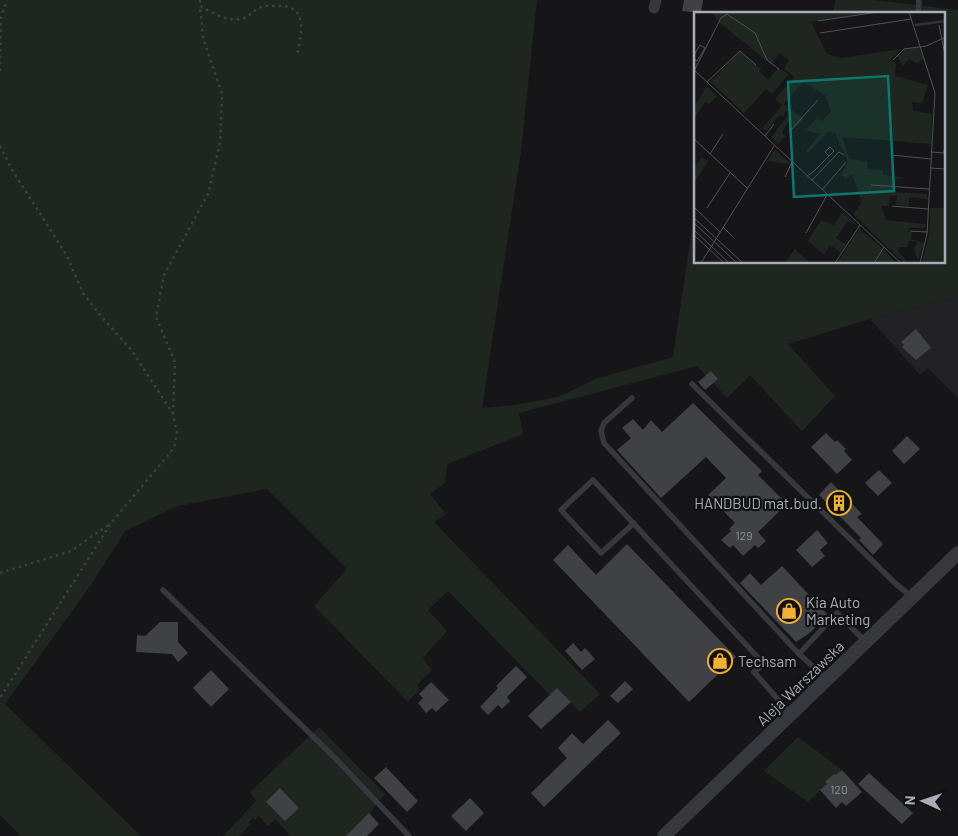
<svg xmlns="http://www.w3.org/2000/svg" width="958" height="836" viewBox="0 0 958 836" font-family="Barlow,sans-serif">
<rect width="100%" height="100%" fill="#161618"/>
<polygon fill="#222225" points="958,297 958,398 928,368 920,375 870,319"/>
<g fill="#1e261f">
<polygon points="0,0 537,0 521,151 482,408 515,405 558,397 598,378 673,357 695,208 696,262 944,262 944,14 833,14 835,0 874,0 958,10 958,297 870,319 788,344 835,396 802,431 750,375 727,398 697,366 519,413 523,434 447,464 445,483 430,494 446,514 434,522 600,694 580,712 557,688 550,695 448,591 428,610 447,631 423,658 432,670 417,685 420,689 408,702 314,606 347,569 267,489 178,506 125,531 91,585 5,704 141,836 21,836 0,815"/>
<polygon points="319,727 385,794 352,836 291,836 275,819 268,826 259,816 255,820 253,818 249,822 251,824 239,836 223,836 256,801 250,792"/>
<polygon points="798,737 842,770 835,775 833,774 825,781 827,784 808,802 764,771"/>
</g>
<g fill="#404145">
<polygon points="684,0 703,0 701,13 682,11"/>
<polygon points="916,329 931,348 916,360 902,347 904,345 901,342"/>
<polygon points="711,371 718,379 705,390 698,382"/>
<polygon points="693,403 762,471 758,475 787,504 758,532 766,541 758,548 755,545 743,556 733,545 730,548 721,540 731,531 729,529 735,523 708,495 726,478 706,457 661,498 617,450 631,438 622,428 633,419 643,430 651,420 662,432"/>
<polygon points="826,433 835,442 837,440 846,449 844,451 852,460 837,474 811,447"/>
<polygon points="907,436 920,449 904,464 892,451"/>
<polygon points="879,470 892,483 878,496 865,483"/>
<polygon points="831,482 862,514 857,517 883,544 873,555 859,540 861,538 819,495"/>
<polygon points="817,530 828,543 820,550 825,556 812,567 796,550"/>
<polygon points="627,544 736,657 689,702 553,560 568,545 596,575"/>
<polygon points="782,566 827,614 811,632 796,642 740,583 750,573 761,585"/>
<polygon points="160,622 178,622 178,642 188,653 178,662 172,654 136,652 137,635 145,636"/>
<polygon points="573,643 581,652 585,648 595,659 582,670 565,651"/>
<polygon points="516,666 527,677 507,697 510,701 502,709 498,705 488,715 480,707 498,688 496,686"/>
<polygon points="211,670 229,689 211,707 193,688"/>
<polygon points="625,681 633,689 618,703 610,696"/>
<polygon points="431,682 449,700 436,712 432,708 426,713 418,703 423,698 419,694"/>
<polygon points="557,688 571,702 541,729 528,716"/>
<polygon points="608,720 621,733 544,807 531,793 567,758 558,748 572,733 583,744"/>
<polygon points="386,767 418,801 407,812 374,778"/>
<polygon points="842,770 862,792 846,806 842,802 836,808 820,790 827,784 825,781 834,774 835,775"/>
<polygon points="869,773 913,813 902,824 858,784"/>
<polygon points="280,788 299,808 285,821 266,802"/>
<polygon points="470,798 484,813 466,831 451,816"/>
<polygon points="369,813 379,824 367,836 346,836"/>
</g>
<g fill="none" stroke-linecap="round" stroke-linejoin="round">
<g stroke="#3d3f44" stroke-width="2.5" stroke-dasharray="2.5 4" stroke-linecap="butt">
<path d="M200,0V6C212,12 227,22 241,19C248,18 254,9 261,7C266,5 275,6 280,6C309,6 301,36 297,55"/>
<polyline points="0,71 1,17 7,0"/>
<polyline points="0,146 12,170 66,254 83,293 100,315 132,351 173,414 177,434 174,448 111,523 0,698"/>
<polyline points="173,414 175,362 156,317 164,275 208,194 220,143 222,94 203,38 200,6"/>
<polyline points="0,573 71,551 110,524"/>
</g>
<g stroke="#37383d" stroke-width="5.5">
<polyline points="918,14 919,0"/>
<polyline points="692,384 896,584 912,597"/>
<polyline points="632,398 604,423 601,431 604,443 799,654 827,679"/>
<polyline points="634,523 601,553 561,510 593,480 764,664 754,672 790,713"/>
<polyline points="163,590 335,758 409,836"/>
<polyline points="799,654 837,613 866,642"/>
</g>
<polyline stroke="#37383d" stroke-width="11" points="654,8 656,0"/>
<polyline stroke="#37383d" stroke-width="14" points="664,836 958,553"/>
</g>
<defs>
<symbol id="building-ring" viewBox="-11 -11 22 22"><circle r="9.5" fill="#111113" stroke="#f2b134" stroke-width="1.5"/><path d="M-4-6H4V6H1V3H-1V6H-4ZM-2.5-4.3h1.7v1.8h-1.7ZM.8-4.3h1.7v1.8H.8ZM-2.5-1h1.7V.8h-1.7ZM.8-1h1.7V.8H.8Z" fill="#f2b134"/></symbol>
<symbol id="shop-ring" viewBox="-11 -11 22 22"><circle r="9.5" fill="#111113" stroke="#f2b134" stroke-width="1.5"/><path d="M-5-2.5h2.3a2.7 3.5 0 0 1 5.4 0H5L5.5 6h-11ZM-1.5-2.5h3a1.5 2.3 0 0 0-3 0Z" fill="#f2b134"/></symbol>
</defs>
<g fill-rule="evenodd">
<use href="#building-ring" x="825" y="489" width="28" height="28"/>
<use href="#shop-ring" x="775" y="597" width="28" height="28"/>
<use href="#shop-ring" x="706" y="647" width="28" height="28"/>
</g>
<g text-anchor="middle" dominant-baseline="central" stroke-width="4.5" stroke-linejoin="round" paint-order="stroke">
<g font-size="12" fill="#8e929b">
<text x="744" y="535">129</text>
<text x="839" y="789">120</text>
</g>
<g font-size="15" fill="#a8adb8" stroke="#111113" text-anchor="start">
<text x="822" y="503" text-anchor="end">HANDBUD mat.bud.</text>
<text x="806" y="602">Kia Auto<tspan x="806" dy="17">Marketing</tspan></text>
<text x="738" y="661">Techsam</text>
</g>
<g font-size="15" fill="#a8adb8" stroke="#111113">
<text transform="translate(800 683) rotate(-44)">Aleja Warszawska</text>
</g>
</g>
<g transform="translate(694 12)">
<rect width="251" height="251" fill="#161618"/>
<path d="M18,0H178L117,10L133,42L148,46L207,37L197,48L202,52L201,64L234,73L228,91L218,90L219,99L238,102L237,132L148,125L155,147L173,149V157L189,158V162L197,164L213,166L200,167L199,180L233,182V187L215,185V194L202,193L203,184H196L195,194H187L192,208L231,212V216H215L214,220H218L217,227L230,231L224,248L220,238L223,230L215,229L213,235H206L204,239L214,251H210L159,202L168,190L158,162L152,167L147,163L154,150L141,121L134,120L114,141L112,139L126,122L112,118L123,106L128,109L137,100L131,83L109,70L90,92L109,107L101,116L94,110L88,121L92,124L84,132L77,125L97,100L92,99L89,105L86,103L72,119L68,116L88,94L81,86L101,65L90,57L95,48L85,41L78,53L27,12ZM225,35L230,48L222,51L215,47L209,54L203,44L208,38ZM46,39L65,56L69,55L65,59L74,68L84,56L95,62L78,82L72,77L50,101L17,70ZM13,74L23,84L15,92L11,90L0,107V95ZM81,138L96,151L95,152L73,149ZM8,145L14,149L0,171V156ZM236,196H251V251H228L235,224ZM148,200L164,214L154,209L142,226L152,232L147,241L136,233L130,243L114,229L127,208L140,213ZM165,217L182,231L203,251H143ZM101,237L116,251H91Z" fill="#1e261f"/>
<path fill="none" stroke="#2c353c" stroke-width="2.5" d="M221,13L252,9"/>
<path fill="none" stroke="#505258" stroke-width="1" d="M215,0L241,81L233,222L226,251M124,9L184,0M245,13L252,48M126,21L217,7M0,43L6,33L11,36L3,49L0,47M199,48L210,37L232,34L252,25M0,58L207,251M0,59L27,6L33,2L61,21L73,48L85,57M13,70L46,39L62,53M95,120L124,88M71,124L80,112M0,127L53,176M237,140L250,141V138M16,142L29,122M197,143L237,147M236,156L252,157M113,164L119,160L140,139L136,135L131,140L135,144M91,165L98,150M118,168L145,140L150,143M177,173L235,177M128,178L152,150M198,194L234,197M0,195L26,220M13,196L36,161M0,206L49,251M0,211L43,251M29,215L40,226M0,218L35,251M216,219L233,220M112,221L133,183M0,223L30,251M7,251L80,134M141,251L166,213M180,251L190,235"/>
<path fill="#0f766e" fill-opacity="0.15" stroke="#0f766e" stroke-width="2.5" d="M194,64L200,179L100,185L94,70Z"/>
<rect width="251" height="251" fill="none" stroke="#a8adb8" stroke-width="2.5"/>
</g>
<g transform="translate(923 801) rotate(273)" stroke="#111113" stroke-width="4" paint-order="stroke">
<path d="M0-4L9 19L0 12L-9 19Z" fill="#a8adb8"/>
<text y="-8" font-size="14" font-weight="bold" text-anchor="middle" fill="#a8adb8">N</text>
</g>
</svg>
